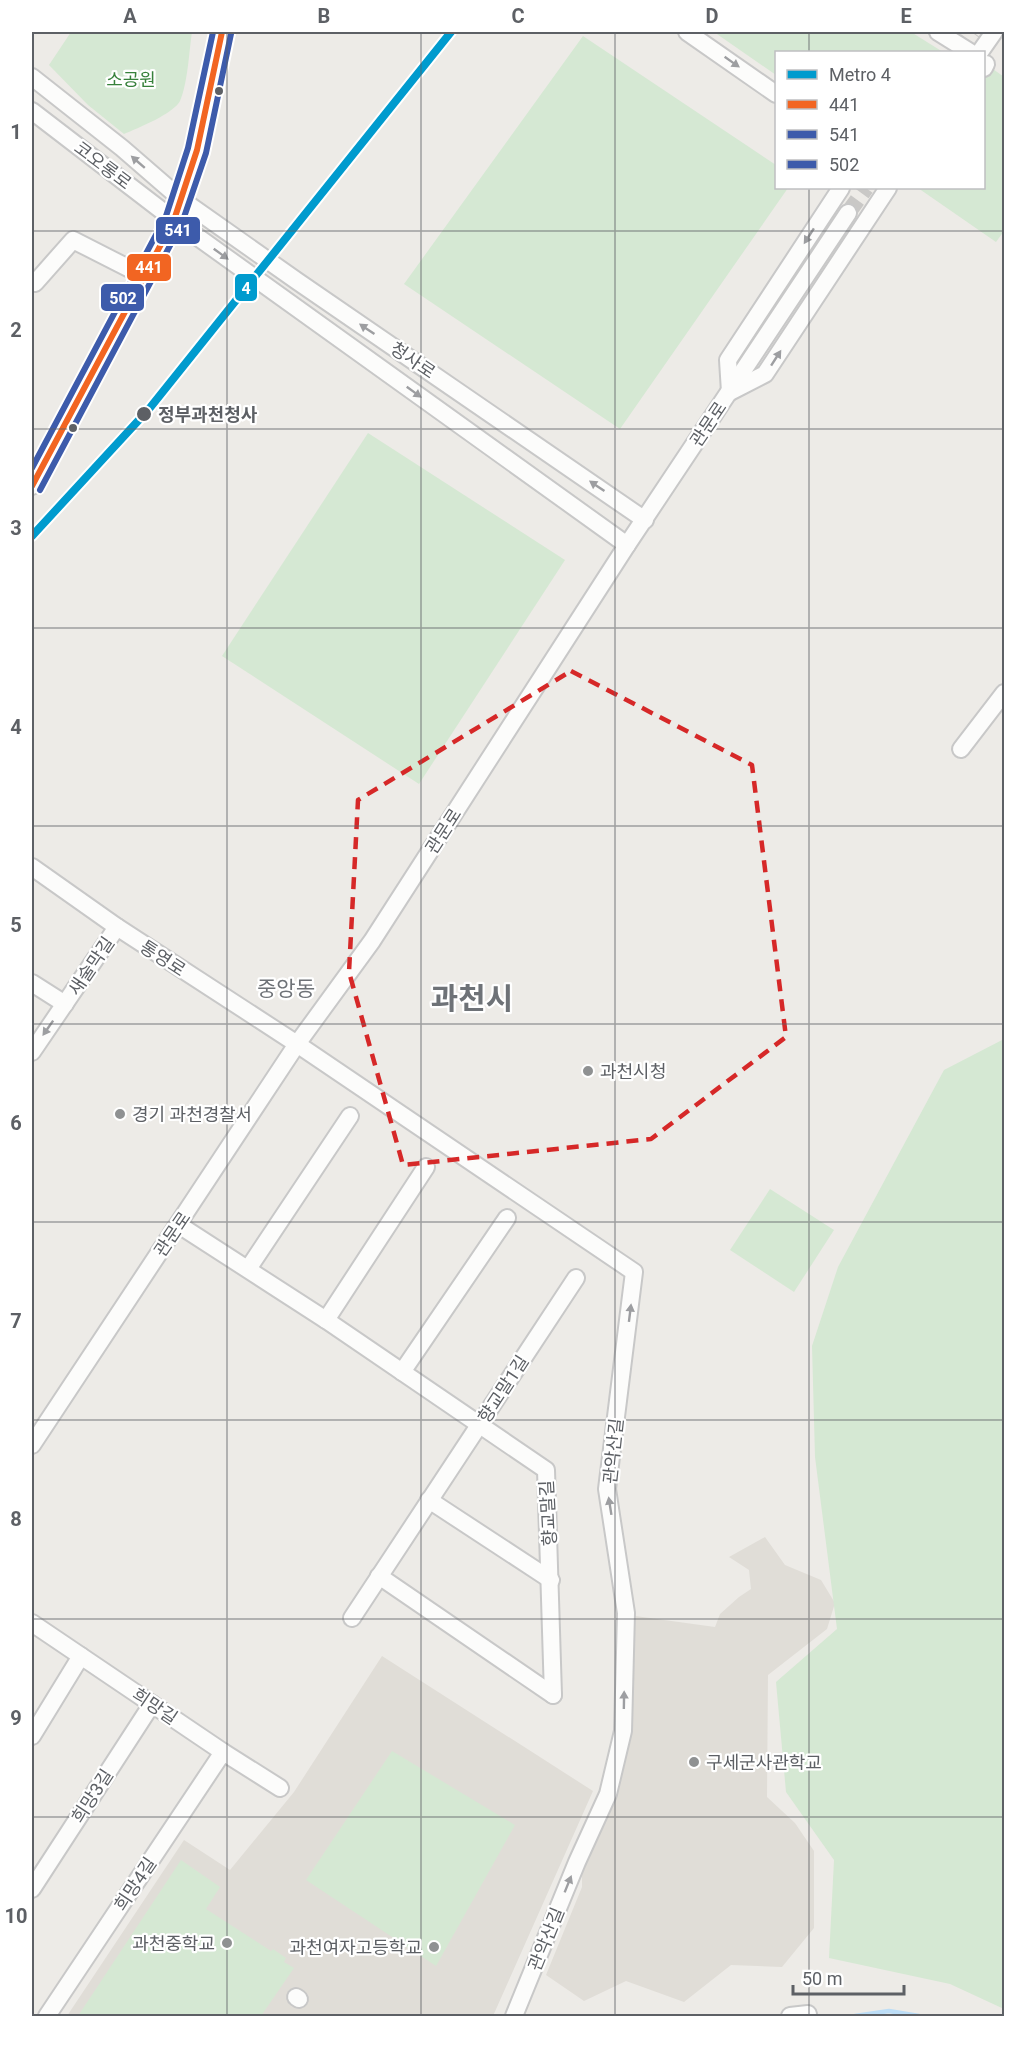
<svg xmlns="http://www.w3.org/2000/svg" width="1036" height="2048" viewBox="0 0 1036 2048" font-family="Roboto,'Noto Sans KR',sans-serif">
<rect width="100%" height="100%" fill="#edebe7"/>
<g fill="#e0ddd7">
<polygon points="765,1537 785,1565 821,1580 835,1603 827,1629 768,1675 767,1797 795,1823 814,1851 814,1928 782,1967 731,1965 684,2002 626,1981 584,2001 546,1975 582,1887 582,1861 613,1794 628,1615 715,1627 720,1614 739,1597 751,1589 749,1570 729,1557"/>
<polygon points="382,1656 593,1791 493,2016 67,2016 184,1840 230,1870 294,1792"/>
</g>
<g fill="#d5e8d3">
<path d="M71,32H192C189,51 188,83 180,101C173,114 138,128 124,134L88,105L49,65Z"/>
<polygon points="714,32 911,32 943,52 776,52 776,75"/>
<polygon points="583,36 776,165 776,188 788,188 620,429 404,284"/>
<polygon points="986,64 1004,77 1004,231 996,242 918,188 984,188 984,68"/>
<polygon points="368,433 565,560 419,784 222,656"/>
<polygon points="1004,1039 1004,2009 950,1984 829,1958 834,1860 786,1792 776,1682 837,1629 815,1457 812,1346 838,1267 944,1070"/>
<polygon points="770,1189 834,1230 794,1292 730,1250"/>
<polygon points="392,1751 515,1825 436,1966 306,1880"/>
<polygon points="181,1860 220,1887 206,1909 271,1951 273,1949 286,1958 284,1962 294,1968 261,2016 78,2016"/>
</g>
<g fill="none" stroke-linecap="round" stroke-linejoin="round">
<polyline stroke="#bcddf6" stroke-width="4.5" points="855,2016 889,2011 919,2016"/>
<g stroke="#c9c8c6" stroke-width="16" stroke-dasharray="16 8" stroke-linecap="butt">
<polyline points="958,52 973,32"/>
<polyline points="848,213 866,188"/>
</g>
<defs>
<g id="minor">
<polyline points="687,32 776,94"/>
<polyline points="938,32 970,52"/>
<polyline points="980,52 994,32"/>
<polyline points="984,68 986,64"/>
<polyline points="32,77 122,148 182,200 297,281 645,520"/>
<polyline points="32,111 174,220 627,545"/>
<polyline points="841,188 728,360 730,392 765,374 888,188"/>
<polyline points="32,281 35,283 73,240 144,276"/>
<path d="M32,486L174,220C199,160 210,94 222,32"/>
<polyline points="961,749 1004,693"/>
<polyline points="32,867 117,927 297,1044 634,1272 607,1489 626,1613 623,1731 608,1794 577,1862 514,2016"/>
<polyline points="32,983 65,1004"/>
<polyline points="32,1052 117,927"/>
<polyline points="179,1225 326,1320 546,1470 553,1695"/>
<polyline points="248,1269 350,1116"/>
<polyline points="326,1320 426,1167"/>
<polyline points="402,1372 507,1218"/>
<polyline points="32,1445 297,1044 372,941 627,545 848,213"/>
<polyline points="429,1500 551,1580"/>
<polyline points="379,1576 553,1695"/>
<polyline points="352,1618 576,1278"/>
<polyline points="32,1623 223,1752 280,1788"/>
<polyline points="32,1736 81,1656"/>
<polyline points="32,1889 152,1704"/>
<polyline points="296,1997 299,1999"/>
<polyline points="47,2016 223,1752"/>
<polyline points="790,2016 808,2014"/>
</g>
</defs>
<use href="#minor" stroke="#c8c8c8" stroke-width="20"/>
<use href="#minor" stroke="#fcfcfb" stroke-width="16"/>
<defs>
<polyline id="bus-1" points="32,486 174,220 197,150 222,32"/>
<polyline id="bus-2" points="40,490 182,223 206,153 231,34"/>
<polyline id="bus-3" points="32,468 166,216 188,148 213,32"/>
</defs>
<use href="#bus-1" stroke="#fff" stroke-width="10"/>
<use href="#bus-2" stroke="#fff" stroke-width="10"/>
<use href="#bus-3" stroke="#fff" stroke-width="10"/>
<use href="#bus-1" stroke="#f26522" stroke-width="6"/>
<use href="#bus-2" stroke="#3d5bab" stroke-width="6"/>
<use href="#bus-3" stroke="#3d5bab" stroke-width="6"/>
<defs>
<polyline id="metro-1" points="32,536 149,409 451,32"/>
</defs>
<use href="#metro-1" stroke="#fff" stroke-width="12"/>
<use href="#metro-1" stroke="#009bce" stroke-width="8"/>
</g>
<defs><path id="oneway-solid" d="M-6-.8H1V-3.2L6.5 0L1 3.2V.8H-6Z" transform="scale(1.5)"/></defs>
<g fill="#9d9ea1">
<use href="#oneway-solid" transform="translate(732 62) rotate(35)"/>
<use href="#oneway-solid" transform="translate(138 162) rotate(-139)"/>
<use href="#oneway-solid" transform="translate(809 236) rotate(123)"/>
<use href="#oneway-solid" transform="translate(221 254) rotate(36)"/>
<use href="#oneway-solid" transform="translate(367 329) rotate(-146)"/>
<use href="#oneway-solid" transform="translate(776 358) rotate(-57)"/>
<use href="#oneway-solid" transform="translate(414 392) rotate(36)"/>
<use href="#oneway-solid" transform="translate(597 486) rotate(-146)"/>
<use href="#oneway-solid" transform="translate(48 1028) rotate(125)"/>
<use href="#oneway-solid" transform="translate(630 1313) rotate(-83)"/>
<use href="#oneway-solid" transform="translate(610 1506) rotate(-99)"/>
<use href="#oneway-solid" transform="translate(624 1700) rotate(-89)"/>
<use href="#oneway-solid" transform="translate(568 1884) rotate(-68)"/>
</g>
<path fill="none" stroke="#d62828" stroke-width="4.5" stroke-dasharray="12 8" stroke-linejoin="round" d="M571,671L752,765L786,1037L651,1139L403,1165L349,972L358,800Z"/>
<path fill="none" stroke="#5d6065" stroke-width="1.5" stroke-opacity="0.55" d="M227,32V2016M421,32V2016M615,32V2016M809,32V52M809,188V2016M32,231H1004M32,429H1004M32,628H1004M32,826H1004M32,1024H1004M32,1222H1004M32,1420H1004M32,1619H1004M32,1817H1004"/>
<g fill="#5d6065" stroke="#fff" stroke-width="2">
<circle cx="219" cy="91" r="5"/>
<circle cx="144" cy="414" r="8"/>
<circle cx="73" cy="428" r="5"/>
</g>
<g fill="#8f9192" stroke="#fff" stroke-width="2">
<circle cx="588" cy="1071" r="6"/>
<circle cx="120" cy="1114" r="6"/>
<circle cx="694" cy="1762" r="6"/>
<circle cx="227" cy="1943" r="6"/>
<circle cx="434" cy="1947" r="6"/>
</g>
<g text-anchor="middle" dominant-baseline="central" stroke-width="4.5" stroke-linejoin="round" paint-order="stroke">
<g font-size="18" fill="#37813b" stroke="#fff">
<text x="131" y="79">소공원</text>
</g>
<g font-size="18" fill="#5d6065" stroke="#fff">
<text transform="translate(103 165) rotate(37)">코오롱로</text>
<text transform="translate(413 360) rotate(34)">청사로</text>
<text transform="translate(708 424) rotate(-56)">관문로</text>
<text transform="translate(443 831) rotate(-57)">관문로</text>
<text transform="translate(163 958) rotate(33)">통영로</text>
<text transform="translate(91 966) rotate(-56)">새술막길</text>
<text transform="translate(172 1234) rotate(-56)">관문로</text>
<text transform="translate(503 1389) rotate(-57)">향교말1길</text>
<text transform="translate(613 1451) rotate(-84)">관악산길</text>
<text transform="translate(548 1513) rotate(-93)">향교말길</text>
<text transform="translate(155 1706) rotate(34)">희망길</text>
<text transform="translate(92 1796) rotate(-57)">희망3길</text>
<text transform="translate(135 1884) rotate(-56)">희망4길</text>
<text transform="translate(546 1939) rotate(-68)">관악산길</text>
</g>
<g font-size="18" font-weight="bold" fill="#5d6065" stroke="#fff" text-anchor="start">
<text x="158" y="414">정부과천청사</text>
</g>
<g font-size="18" fill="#5d6065" stroke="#fff" text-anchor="start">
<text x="600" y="1071">과천시청</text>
<text x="132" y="1114">경기 과천경찰서</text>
<text x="706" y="1762">구세군사관학교</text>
<text x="215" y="1943" text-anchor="end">과천중학교</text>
<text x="422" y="1947" text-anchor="end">과천여자고등학교</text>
</g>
<g font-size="21" fill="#6e7277" stroke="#fff">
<text x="286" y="989">중앙동</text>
</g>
<g font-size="30" font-weight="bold" fill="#6e7277" stroke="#fff">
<text x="472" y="998">과천시</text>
</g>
</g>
<g stroke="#fff" stroke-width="2">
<rect x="155" y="216" width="46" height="29" rx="6" fill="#3d5bab"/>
<rect x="126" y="253" width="46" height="29" rx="6" fill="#f26522"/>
<rect x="234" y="273" width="24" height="29" rx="6" fill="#009bce"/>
<rect x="100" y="283" width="45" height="29" rx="6" fill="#3d5bab"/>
</g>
<g font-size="16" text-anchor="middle" font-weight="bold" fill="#fff">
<text x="178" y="236">541</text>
<text x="149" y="273">441</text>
<text x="246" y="294">4</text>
<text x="123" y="304">502</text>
</g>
<rect width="1036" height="2048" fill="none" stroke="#ffffff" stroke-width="66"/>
<rect x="775" y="51" width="210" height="138" fill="#ffffff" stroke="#bebfc1" stroke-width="1.5"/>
<rect x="787" y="70" width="30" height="9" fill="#009bce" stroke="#bebfc1" stroke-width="1.5"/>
<text x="829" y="81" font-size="18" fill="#5d6065">Metro 4</text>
<rect x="787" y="100" width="30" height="9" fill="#f26522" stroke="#bebfc1" stroke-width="1.5"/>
<text x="829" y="111" font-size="18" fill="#5d6065">441</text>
<rect x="787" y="130" width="30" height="9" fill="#3d5bab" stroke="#bebfc1" stroke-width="1.5"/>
<text x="829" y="141" font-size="18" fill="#5d6065">541</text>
<rect x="787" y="160" width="30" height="9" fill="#3d5bab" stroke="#bebfc1" stroke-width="1.5"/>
<text x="829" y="171" font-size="18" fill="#5d6065">502</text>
<path d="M793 1985v9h111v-9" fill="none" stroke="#5d6065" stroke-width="3"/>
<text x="802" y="1985" font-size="18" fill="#5d6065" stroke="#ffffff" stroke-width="4.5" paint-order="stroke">50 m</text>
<rect x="33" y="33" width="970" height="1982" fill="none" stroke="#5d6065" stroke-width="2"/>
<g font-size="20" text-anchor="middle" font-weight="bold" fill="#5d6065">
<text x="130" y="23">A</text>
<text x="324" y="23">B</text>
<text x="518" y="23">C</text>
<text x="712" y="23">D</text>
<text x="906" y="23">E</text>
<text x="16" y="139">1</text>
<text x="16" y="337">2</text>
<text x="16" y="535">3</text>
<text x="16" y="734">4</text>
<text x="16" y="932">5</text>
<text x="16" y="1130">6</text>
<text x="16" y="1328">7</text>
<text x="16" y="1526">8</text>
<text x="16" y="1725">9</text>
<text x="16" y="1923">10</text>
</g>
</svg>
